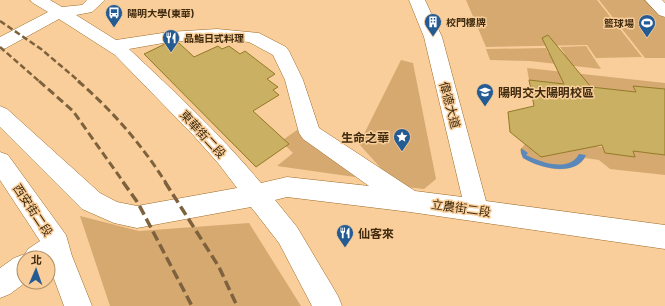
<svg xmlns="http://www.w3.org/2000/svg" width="665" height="306" viewBox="0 0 665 306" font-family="Inter,'Noto Sans TC',sans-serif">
<rect width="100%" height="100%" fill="#f9ce9a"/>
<g fill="#d6a971">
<polygon points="466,0 597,0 642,57 596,58 587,45 486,47"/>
<polygon points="599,0 648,0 665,18 665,58 645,58"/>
<polygon points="586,46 601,69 530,61 490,60 486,49 546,48 548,53 565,54 560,47"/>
<polygon points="401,60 413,63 436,179 424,189 397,186 359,144"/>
<polygon points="527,68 665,83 665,89 634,86 636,92 529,80"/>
<polygon points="300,128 369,179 277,166 293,153 281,141"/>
<path d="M525,144L541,157L573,151L572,144L603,147L605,153L635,157L633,151L665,155V175L610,169L599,160L585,158C571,177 540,168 523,158L520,150Z"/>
<polygon points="80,216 139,231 249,223 301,306 110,306"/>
</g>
<path fill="#5a88ba" d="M521,148L528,153L526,155C540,162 569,173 579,154L586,155C576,178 539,168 523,158L521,153Z"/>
<g fill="#cab062" stroke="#927927">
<polygon points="548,35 591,87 636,92 633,86 665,89 665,155 633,151 635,157 605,153 602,145 541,157 510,132 508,112 534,106 529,80 564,84 542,38"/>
<polygon points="179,43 194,57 218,46 222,49 229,46 240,54 245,51 275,74 267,79 278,87 273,90 279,95 253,111 289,144 256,167 144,54 165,44"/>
</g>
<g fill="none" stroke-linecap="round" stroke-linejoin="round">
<defs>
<g id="minor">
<path d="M30,0H50L62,7L82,5L87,0H105L92,12L76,15L116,40L169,32L217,29L259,33L286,47L289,51L303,80L319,128L415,191L462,197L424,37L409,0H425L442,37L486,201L665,225V249L410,212L287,197L275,200L297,227L338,296L342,306H312L279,243L251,207L137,228L114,223L82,209L0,127V106L7,109L100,193L117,202L137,206L237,188L218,163L194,136L115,55L59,19L6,48L0,50V37L48,12L33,3ZM217,39L249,42L273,55L285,80L299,133L303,139L369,186L287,177L261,183C221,135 175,92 129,49L169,42Z"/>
<polygon points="645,0 662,0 665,3 665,17 659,15"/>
<polygon points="0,152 8,155 66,235 72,256 92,306 64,306 49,265 48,266 48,258 24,258 24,282 26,282 10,294 0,298 0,268 14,258 25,254 28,249 40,241 0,180"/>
</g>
</defs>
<use href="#minor" stroke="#9d6c29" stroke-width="1"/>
<use href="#minor" fill="#fff" fill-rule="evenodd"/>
<g stroke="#7e623e" stroke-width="2.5" stroke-dasharray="6 3" stroke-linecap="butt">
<polyline points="0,21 41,49 80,82"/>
<polyline points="0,47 40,82"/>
</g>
<g stroke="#7e623e" stroke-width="3" stroke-dasharray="8 4" stroke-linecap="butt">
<polyline points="39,81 73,111 124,183"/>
<path d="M78,81C112,110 142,145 166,183"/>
</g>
<g stroke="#7e623e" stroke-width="3.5" stroke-dasharray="10 4.5" stroke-linecap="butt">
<polyline points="123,182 138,203 192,306"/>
<polyline points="165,182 219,267 237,306"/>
</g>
</g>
<defs>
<symbol id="bus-pin" viewBox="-11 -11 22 30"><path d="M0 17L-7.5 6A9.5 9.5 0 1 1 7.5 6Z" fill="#245b93" stroke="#f9ce9a"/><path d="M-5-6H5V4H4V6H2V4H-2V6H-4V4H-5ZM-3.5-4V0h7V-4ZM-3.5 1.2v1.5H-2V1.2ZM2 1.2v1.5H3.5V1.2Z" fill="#fff"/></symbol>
<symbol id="building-pin" viewBox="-11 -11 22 30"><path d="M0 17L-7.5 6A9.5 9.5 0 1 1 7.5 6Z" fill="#245b93" stroke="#f9ce9a"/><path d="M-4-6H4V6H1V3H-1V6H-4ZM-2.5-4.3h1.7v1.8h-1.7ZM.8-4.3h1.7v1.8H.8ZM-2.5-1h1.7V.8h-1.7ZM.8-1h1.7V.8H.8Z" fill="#fff"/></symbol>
<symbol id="stadium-pin" viewBox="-11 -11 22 30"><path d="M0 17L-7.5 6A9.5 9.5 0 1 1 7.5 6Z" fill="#245b93" stroke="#f9ce9a"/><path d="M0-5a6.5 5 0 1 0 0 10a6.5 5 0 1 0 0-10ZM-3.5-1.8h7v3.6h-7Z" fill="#fff"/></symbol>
<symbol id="restaurant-pin" viewBox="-11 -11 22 30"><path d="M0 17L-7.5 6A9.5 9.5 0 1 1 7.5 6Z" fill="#245b93" stroke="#f9ce9a"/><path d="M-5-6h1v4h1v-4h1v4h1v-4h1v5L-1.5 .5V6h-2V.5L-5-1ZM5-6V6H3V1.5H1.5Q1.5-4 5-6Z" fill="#fff"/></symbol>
<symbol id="university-pin" viewBox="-11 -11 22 30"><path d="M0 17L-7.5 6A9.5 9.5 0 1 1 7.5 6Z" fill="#245b93" stroke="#f9ce9a"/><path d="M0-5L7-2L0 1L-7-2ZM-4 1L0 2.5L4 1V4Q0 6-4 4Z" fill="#fff"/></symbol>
<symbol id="sight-pin" viewBox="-11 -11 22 30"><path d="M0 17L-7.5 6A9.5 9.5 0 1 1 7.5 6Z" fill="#245b93" stroke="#f9ce9a"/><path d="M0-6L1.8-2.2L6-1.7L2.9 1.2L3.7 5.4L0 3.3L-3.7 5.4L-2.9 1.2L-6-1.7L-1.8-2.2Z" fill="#fff"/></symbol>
</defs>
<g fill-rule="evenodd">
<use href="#bus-pin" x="104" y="3" width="20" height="27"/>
<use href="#building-pin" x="423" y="12" width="20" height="27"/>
<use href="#stadium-pin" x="637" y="13" width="20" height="27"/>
<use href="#restaurant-pin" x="161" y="28" width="20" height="27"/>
<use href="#university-pin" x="475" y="82" width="20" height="27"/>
<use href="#sight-pin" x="392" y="127" width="20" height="27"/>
<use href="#restaurant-pin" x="335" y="223" width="20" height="27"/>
</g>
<g text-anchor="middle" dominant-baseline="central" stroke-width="3" stroke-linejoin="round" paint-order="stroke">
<g font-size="10" font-weight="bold" fill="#3f2a0e" stroke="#f9ce9a" text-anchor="start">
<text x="127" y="13">陽明大學(東華)</text>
<text x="446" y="22">校門樓牌</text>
<text x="634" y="23" text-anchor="end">籃球場</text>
<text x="184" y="38">品鮨日式料理</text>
</g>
<g font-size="12" font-weight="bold" fill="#3f2a0e" stroke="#f9ce9a" text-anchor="start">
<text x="498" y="92">陽明交大陽明校區</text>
<text x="389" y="137" text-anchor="end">生命之華</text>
<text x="358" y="233">仙客來</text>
</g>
<g font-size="12" fill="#3f2a0e" stroke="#f9ce9a">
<text transform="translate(450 105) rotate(75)">偉德大道</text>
<text transform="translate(203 134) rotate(47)">東華街二段</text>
<text transform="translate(461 208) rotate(8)">立農街二段</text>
<text transform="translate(33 210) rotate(56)">西安街二段</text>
</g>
</g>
<g transform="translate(36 270) rotate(2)"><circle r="19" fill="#f9ce9a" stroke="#af8c62"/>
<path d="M0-3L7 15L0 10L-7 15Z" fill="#245b93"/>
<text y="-6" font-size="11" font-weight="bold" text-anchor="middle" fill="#3f2a0e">北</text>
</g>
</svg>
